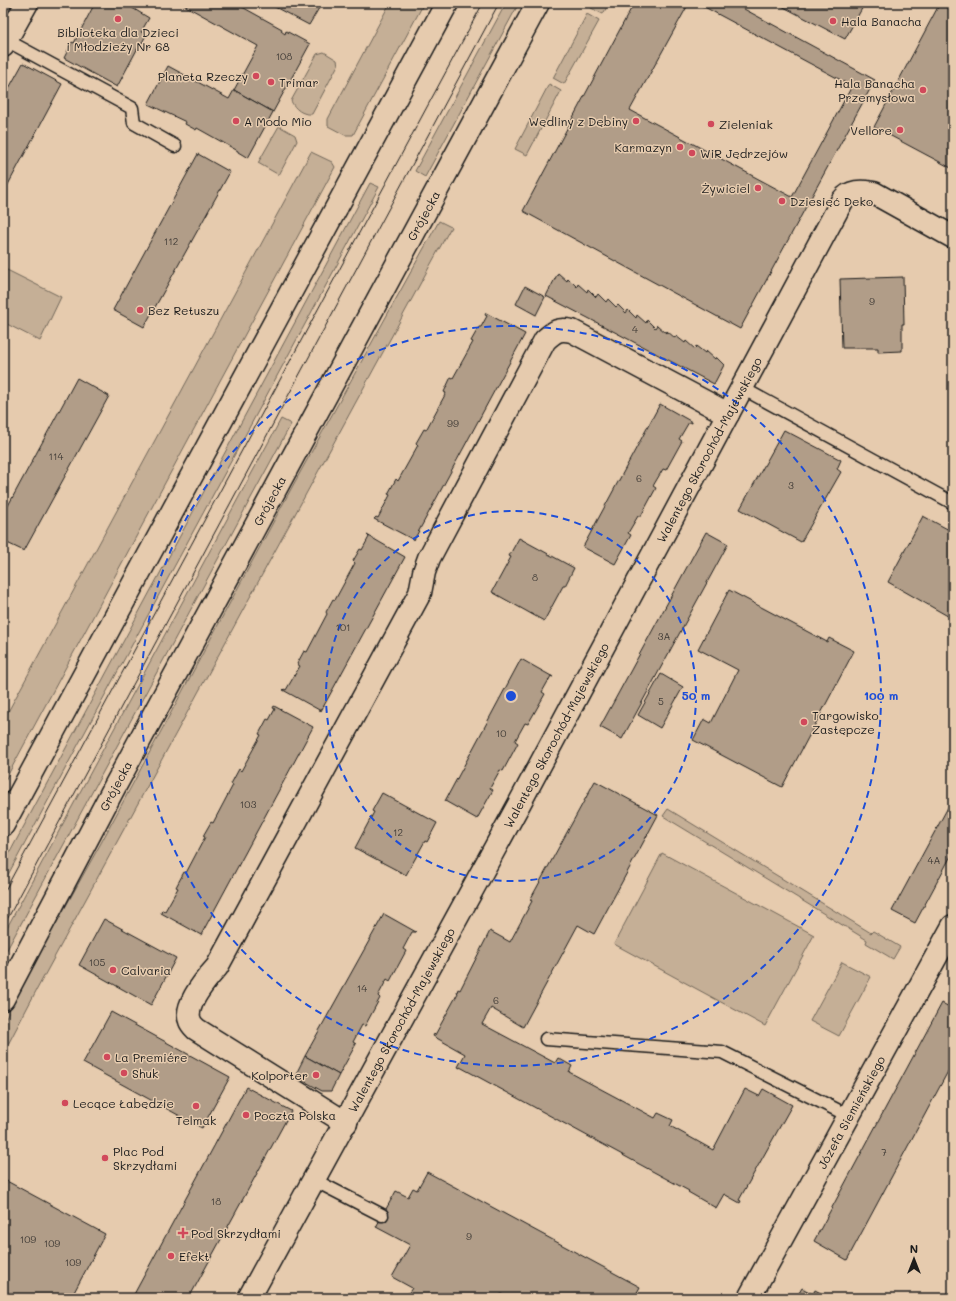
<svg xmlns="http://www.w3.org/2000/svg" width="956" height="1301" viewBox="0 0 956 1301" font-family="Mali,sans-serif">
<rect width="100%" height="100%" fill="#e6cbae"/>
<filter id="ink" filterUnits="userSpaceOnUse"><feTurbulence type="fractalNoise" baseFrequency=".025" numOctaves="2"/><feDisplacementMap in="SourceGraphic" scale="8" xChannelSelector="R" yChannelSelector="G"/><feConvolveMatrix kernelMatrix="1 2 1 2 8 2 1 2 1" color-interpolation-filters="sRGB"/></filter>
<g filter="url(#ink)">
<g fill="#c5af96" stroke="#706659">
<polygon points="390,3 424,3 353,135 345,135 328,126 328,119"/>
<polygon points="506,3 519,3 425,177 415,171"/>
<polygon points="593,3 609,3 603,14 591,8"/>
<polygon points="587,14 599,21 564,84 553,78"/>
<path d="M324,52L337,60L338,65L312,114C302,115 295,109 291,101L317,54Z"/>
<polygon points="549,84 561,91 527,155 515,149"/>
<polygon points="279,126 295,135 297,141 279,175 258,163"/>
<polygon points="311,152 332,162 335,167 3,784 3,721"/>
<polygon points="370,183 379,187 3,884 3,865"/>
<polygon points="439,221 451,227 36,991 3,1054 3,1023 24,981 101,843 291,489"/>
<polygon points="3,268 61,297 40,341 3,322"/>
<polygon points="281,419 291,424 3,957 3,935"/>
<polygon points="668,809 871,933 873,931 900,947 893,959 866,943 867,940 663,816"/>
<polygon points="662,853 814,935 765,1026 614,944"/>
<polygon points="842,962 871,977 839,1036 810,1021"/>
</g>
<g fill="#b19d88" stroke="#1c1c1c">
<polygon points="95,3 124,3 149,18 141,32 146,35 142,43 141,42 117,87 64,58 72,42 74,43"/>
<polygon points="180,3 235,3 282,29 281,31 285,34 286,31 310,44 273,112 234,90 258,46"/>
<polygon points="275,3 322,3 309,25 273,6"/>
<polygon points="634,3 689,3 630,110 807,205 740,329 523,211"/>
<polygon points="697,3 733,3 875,80 807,205 792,197 852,86"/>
<polygon points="776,3 865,3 845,39"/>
<polygon points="940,3 953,3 953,169 874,127"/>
<polygon points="23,63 62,84 3,194 3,99"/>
<polygon points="168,66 229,99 234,90 273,112 248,158 238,152 238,151 197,128 196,130 185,124 186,122 148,104"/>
<polygon points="198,154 230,172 144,327 113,310"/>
<polygon points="558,273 567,281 568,278 577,287 578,284 587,292 588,289 596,297 598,294 606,302 608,299 616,307 618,305 626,313 628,310 636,318 637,315 646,323 647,320 655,328 657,325 666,333 667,331 675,338 676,336 685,343 686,341 695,349 696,346 705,353 706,351 715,359 716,357 724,365 714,384 546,296"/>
<polygon points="903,277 904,324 902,324 902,351 878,352 878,348 842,348 840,279"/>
<polygon points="525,286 545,297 536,315 516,304"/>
<polygon points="486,313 525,334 414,540 374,519 376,517 378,518 390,495 388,494 396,479 398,481 418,445 416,443 424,429 426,430 446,393 444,392 451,377 453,378 473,342 471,341 479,327 481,327 487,316 485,315"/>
<polygon points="77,378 109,396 24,551 3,541 3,515"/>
<polygon points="660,404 692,422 692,423 689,422 679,439 682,441 666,470 663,469 653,486 656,488 641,516 638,516 628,533 631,535 615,564 583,547"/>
<polygon points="784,430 841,460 837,469 841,472 801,542 740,509"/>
<polygon points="923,516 953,532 953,619 888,582"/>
<polygon points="706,532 728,544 622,739 600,727"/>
<polygon points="367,535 405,557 321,711 283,690 284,689 286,690 300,666 297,664 304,651 307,652 327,614 326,612 333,599 335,600 355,563 353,561 360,549 362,550 369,537"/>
<polygon points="519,538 574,568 565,586 563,586 544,621 492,592 511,557 509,556"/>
<polygon points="729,590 827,642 829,638 854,651 782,787 693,740 704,719 711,723 738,670 698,649"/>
<polygon points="521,659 553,677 551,676 542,692 545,694 528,724 525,723 515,741 518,743 503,771 500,770 490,788 493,790 477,819 445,801"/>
<polygon points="661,674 683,687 660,728 638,715"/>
<polygon points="274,706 313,727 201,935 161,913 162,910 165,911 178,888 176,887 184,872 186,873 205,837 203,836 211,822 213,823 233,785 231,784 239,769 241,771 261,735 259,734 267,719 269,720 275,709 273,708"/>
<polygon points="595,781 658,815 594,934 578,925 523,1027 491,1008 482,1024 555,1063 558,1058 572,1066 569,1072 655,1118 658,1113 673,1120 670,1126 713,1150 745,1089 759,1096 763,1089 792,1105 739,1200 741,1201 740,1203 724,1194 716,1208 688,1192 689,1191 460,1067 460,1068 458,1067 465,1054 433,1036 434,1034 435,1035 458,993 457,992 458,989 460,990 490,931 510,942 532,901 530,900"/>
<polygon points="382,793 437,823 427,842 425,841 406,875 355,848 374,812 372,811"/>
<polygon points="953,798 953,852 915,923 892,911"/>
<polygon points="384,914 416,932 412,932 403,949 406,951 390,981 387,979 378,996 380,998 365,1026 362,1025 353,1042 356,1044 339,1075 305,1056"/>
<polygon points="104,919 176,958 151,1005 79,965"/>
<polygon points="942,1003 953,1009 953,1062 847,1260 814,1241"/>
<polygon points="111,1012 230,1077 202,1128 83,1063"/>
<polygon points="305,1056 339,1075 331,1091 322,1091 295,1076"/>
<polygon points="246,1087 291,1111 189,1298 132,1298"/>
<polygon points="427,1172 640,1287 634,1298 508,1298 501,1294 498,1298 406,1297 412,1288 392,1277 410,1245 376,1227 396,1191 408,1197 413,1188 417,1190"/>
<polygon points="3,1179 105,1234 71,1298 3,1298"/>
<polygon points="802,1288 813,1294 815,1290 830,1298 796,1298"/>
</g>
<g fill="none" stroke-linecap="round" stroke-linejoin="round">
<defs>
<g id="service">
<polyline points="6,40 132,108 134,123 175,146"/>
<polyline points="742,388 953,503"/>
<polyline points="546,1039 722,1052 849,1116"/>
<polyline points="314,1180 382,1215"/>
</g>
<g id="minor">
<polyline points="3,46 27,3"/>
<path d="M346,1123L196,1029C194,1027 191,1024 190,1021C183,1006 207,978 217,967L420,593L424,572L429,558L545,340C555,331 559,328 572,331L728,414"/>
<path id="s1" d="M249,1298L518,806L842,201C850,190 861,191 874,193L953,237"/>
<path id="s2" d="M749,1298L953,926"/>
</g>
<g id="secondary">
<polyline points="3,825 447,3"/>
<path id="s3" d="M3,999L114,788L538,3"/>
</g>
</defs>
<use href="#service" stroke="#1c1c1c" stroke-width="15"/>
<use href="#minor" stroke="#1c1c1c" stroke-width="25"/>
<use href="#secondary" stroke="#1c1c1c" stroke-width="25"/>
<use href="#service" stroke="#e6cbae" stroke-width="12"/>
<use href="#minor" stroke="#e6cbae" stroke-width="22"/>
<use href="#secondary" stroke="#e6cbae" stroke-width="22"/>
<g stroke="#1c1c1c" stroke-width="1">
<polyline points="3,894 483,3"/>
<polyline points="3,927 499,3"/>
</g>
</g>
</g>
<g fill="none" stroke="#1d4ed8" stroke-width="2" stroke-dasharray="7 5">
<circle cx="511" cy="696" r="185"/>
<circle cx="511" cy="696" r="370"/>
</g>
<g fill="#d1495b" stroke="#e6cbae" stroke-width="1.5">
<circle cx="118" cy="19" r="4"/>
<circle cx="833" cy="21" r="4"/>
<circle cx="256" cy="76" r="4"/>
<circle cx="271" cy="82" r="4"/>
<circle cx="923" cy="90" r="4"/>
<circle cx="236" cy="121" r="4"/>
<circle cx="636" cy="121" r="4"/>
<circle cx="711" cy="124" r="4"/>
<circle cx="900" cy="130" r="4"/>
<circle cx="680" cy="147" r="4"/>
<circle cx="692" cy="153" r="4"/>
<circle cx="758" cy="188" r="4"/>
<circle cx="782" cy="201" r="4"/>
<circle cx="140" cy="310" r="4"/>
<circle cx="804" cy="722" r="4"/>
<circle cx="113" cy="970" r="4"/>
<circle cx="107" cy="1057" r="4"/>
<circle cx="124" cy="1073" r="4"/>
<circle cx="316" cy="1075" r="4"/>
<circle cx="65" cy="1103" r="4"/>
<circle cx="196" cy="1106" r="4"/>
<circle cx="246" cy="1115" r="4"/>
<circle cx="105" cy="1158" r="4"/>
<path d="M181 1227h4v4h4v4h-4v4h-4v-4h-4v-4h4z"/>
<circle cx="171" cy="1256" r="4"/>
</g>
<g text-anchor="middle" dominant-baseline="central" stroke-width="3" stroke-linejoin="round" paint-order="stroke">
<g font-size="10" fill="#413c37">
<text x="284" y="56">108</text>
<text x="171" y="241">112</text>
<text x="872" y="301">9</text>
<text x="635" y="329">4</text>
<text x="453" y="423">99</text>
<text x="56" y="456">114</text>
<text x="639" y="478">6</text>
<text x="791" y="485">3</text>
<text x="535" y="577">8</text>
<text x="343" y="627">101</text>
<text x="664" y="636">3A</text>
<text x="661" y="701">5</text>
<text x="501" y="733">10</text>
<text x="248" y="804">103</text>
<text x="398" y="832">12</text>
<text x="934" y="860">4A</text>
<text x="97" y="962">105</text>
<text x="362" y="988">14</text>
<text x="496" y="1000">6</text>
<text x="884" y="1152">7</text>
<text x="216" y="1201">18</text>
<text x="469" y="1236">9</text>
<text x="28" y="1239">109</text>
<text x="52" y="1243">109</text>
<text x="73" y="1262">109</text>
</g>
<g font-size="12" fill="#1c1c1c" stroke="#e6cbae" text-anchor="start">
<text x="841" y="21">Hala Banacha</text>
<text x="118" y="32" text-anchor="middle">Biblioteka dla Dzieci<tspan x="118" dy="14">i Młodzieży Nr 68</tspan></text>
<text x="248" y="76" text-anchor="end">Planeta Rzeczy</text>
<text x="279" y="82">Trimar</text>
<text x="915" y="83" text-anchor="end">Hala Banacha<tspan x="915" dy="14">Przemysłowa</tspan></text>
<text x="244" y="121">A Modo Mio</text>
<text x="628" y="121" text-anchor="end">Wędliny z Dębiny</text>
<text x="719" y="124">Zieleniak</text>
<text x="892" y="130" text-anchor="end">Vellore</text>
<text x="672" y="147" text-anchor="end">Karmazyn</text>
<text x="700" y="153">WiR Jędrzejów</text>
<text x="750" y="188" text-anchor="end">Żywiciel</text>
<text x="790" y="201">Dziesięć Deko</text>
<text x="148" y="310">Bez Retuszu</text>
<text x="812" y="715">Targowisko<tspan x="812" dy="14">Zastępcze</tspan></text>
<text x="121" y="970">Calvaria</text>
<text x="115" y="1057">La Premiére</text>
<text x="132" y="1073">Shuk</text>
<text x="308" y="1075" text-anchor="end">Kolporter</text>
<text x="73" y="1103">Lecące Łabędzie</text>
<text x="254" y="1115">Poczta Polska</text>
<text x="196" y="1120" text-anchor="middle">Telmak</text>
<text x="113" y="1151">Plac Pod<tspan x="113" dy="14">Skrzydłami</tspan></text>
<text x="191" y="1233">Pod Skrzydłami</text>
<text x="179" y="1256">Efekt</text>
</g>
<g font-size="12" fill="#1c1c1c" stroke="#e6cbae">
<text stroke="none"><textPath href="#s3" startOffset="889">Grójecka</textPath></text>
<text stroke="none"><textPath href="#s1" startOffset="965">Walentego Skorochód-Majewskiego</textPath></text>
<text stroke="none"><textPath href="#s3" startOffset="565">Grójecka</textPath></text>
<text stroke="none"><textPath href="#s1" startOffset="641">Walentego Skorochód-Majewskiego</textPath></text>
<text stroke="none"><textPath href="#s3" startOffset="241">Grójecka</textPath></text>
<text stroke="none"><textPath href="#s1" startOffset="317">Walentego Skorochód-Majewskiego</textPath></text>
<text stroke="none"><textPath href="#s2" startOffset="212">Józefa Siemieńskiego</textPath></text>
</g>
</g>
<circle cx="511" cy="696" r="6" fill="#1d4ed8" stroke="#e6cbae" stroke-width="2"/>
<g font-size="12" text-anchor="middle" font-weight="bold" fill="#1d4ed8" stroke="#e6cbae" stroke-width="3" stroke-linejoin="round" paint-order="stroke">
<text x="696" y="700">50 m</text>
<text x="881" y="700">100 m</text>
</g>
<rect width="956" height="1301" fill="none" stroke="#e6cbae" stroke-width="16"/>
<rect x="8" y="8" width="940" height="1285" fill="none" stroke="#1c1c1c" stroke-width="1.5" filter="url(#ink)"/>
<g transform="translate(914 1259)" stroke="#e6cbae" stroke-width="3" paint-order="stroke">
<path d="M0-3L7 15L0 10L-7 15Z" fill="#1c1c1c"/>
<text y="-6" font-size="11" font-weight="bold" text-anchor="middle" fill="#1c1c1c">N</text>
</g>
</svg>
